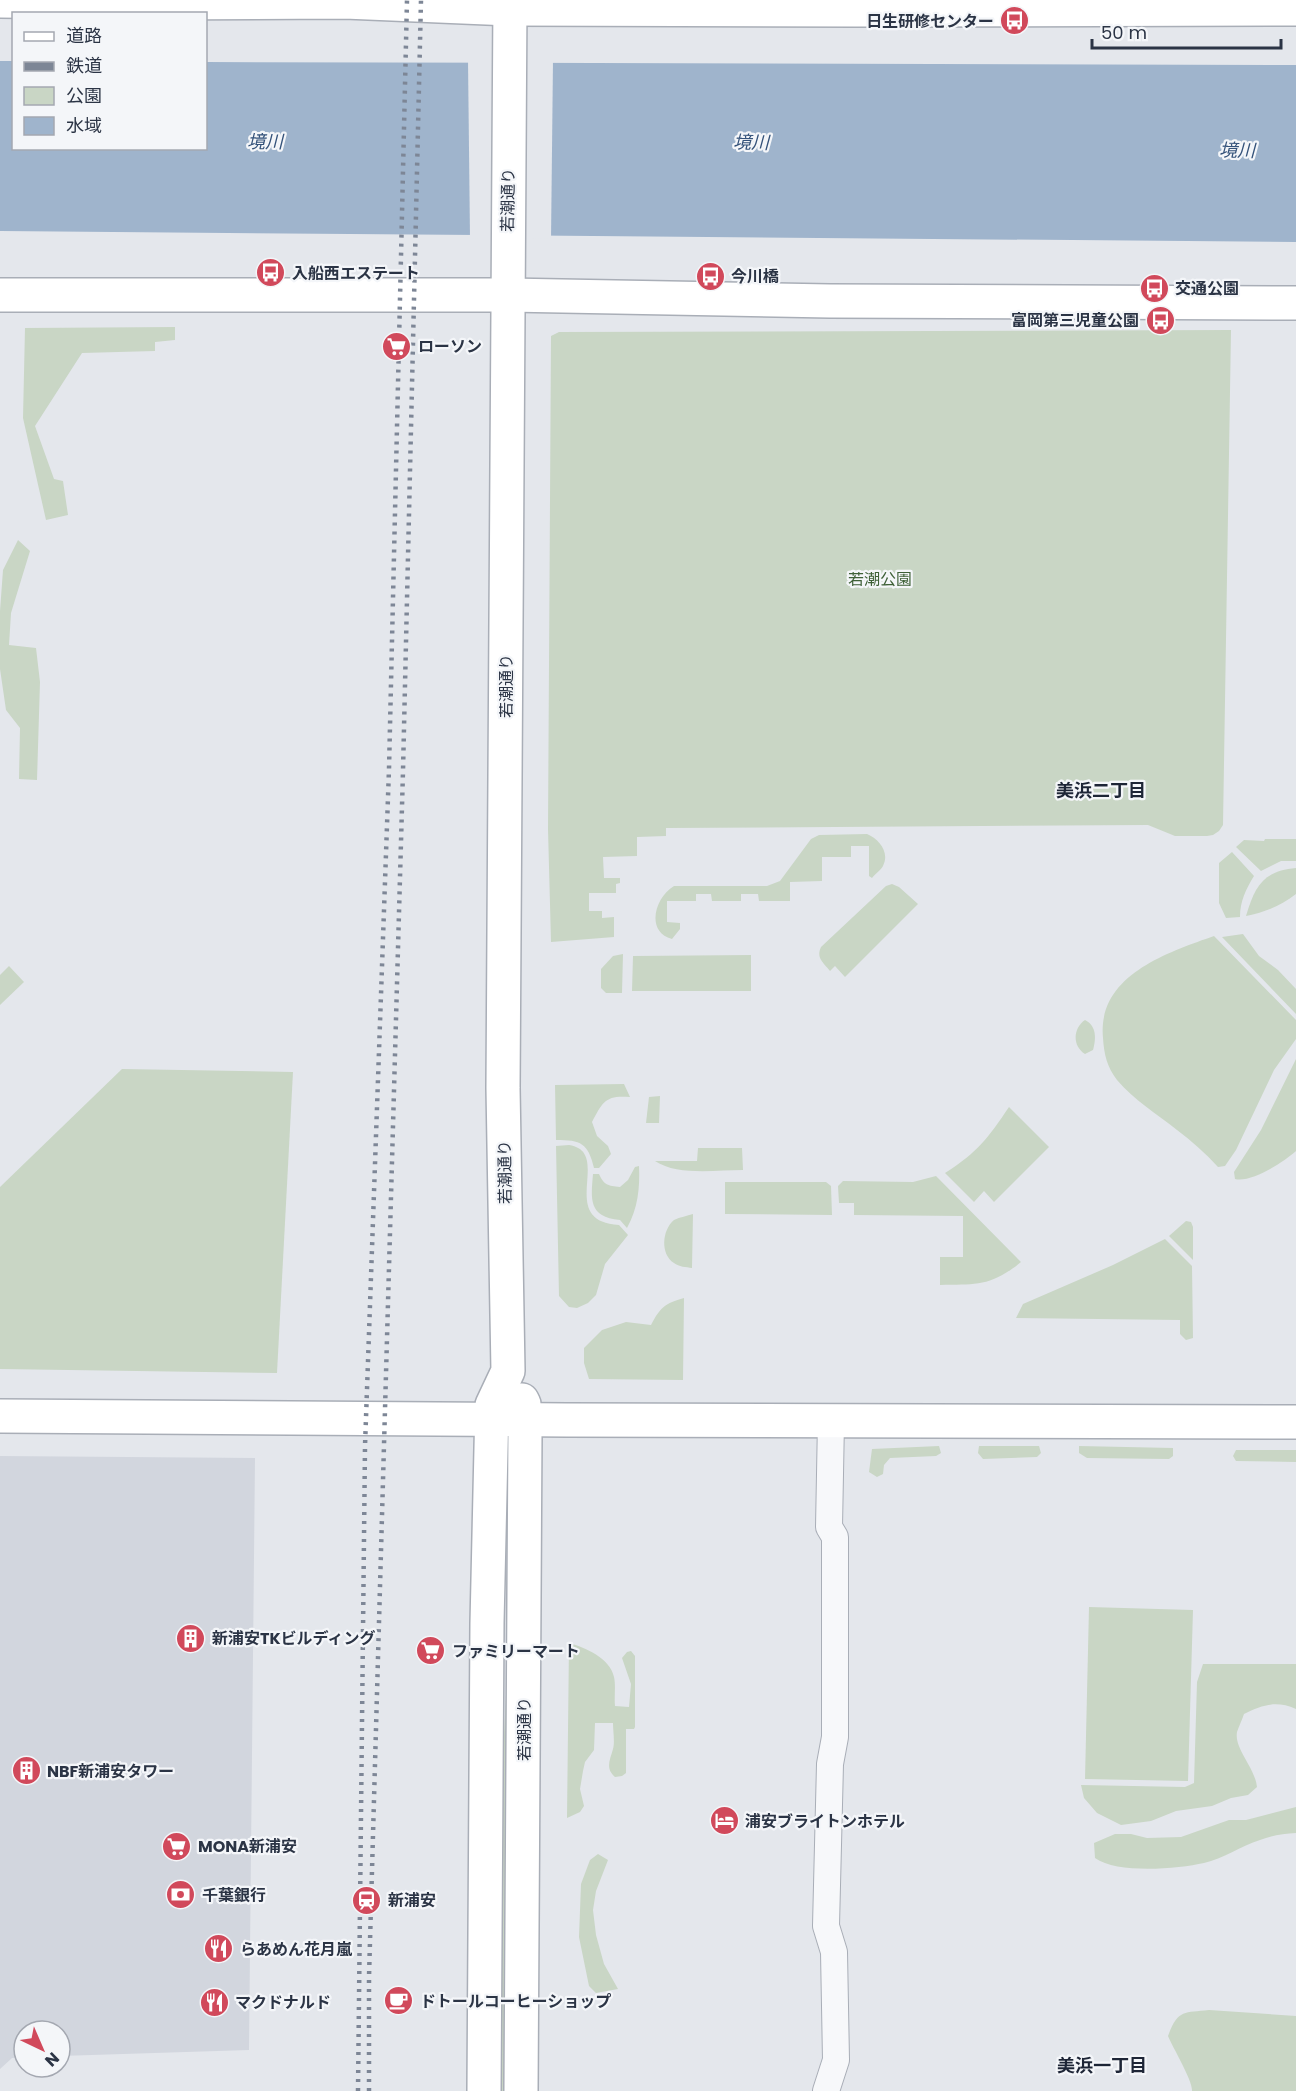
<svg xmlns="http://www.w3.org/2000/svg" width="1296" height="2091" viewBox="0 0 1296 2091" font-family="Poppins,'Noto Sans JP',sans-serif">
<rect width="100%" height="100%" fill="#e4e7ec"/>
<polygon fill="#d2d6de" points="0,1456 255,1458 249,2050 60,2056 60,2031 24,2031 24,2057 12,2058 0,2069"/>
<g fill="#c9d6c5">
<polygon points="175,327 175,340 155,342 155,351 82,353 35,426 54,479 63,481 68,515 46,520 23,418 25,328"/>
<polygon points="1231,330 1223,825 1219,831 1213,835 1207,836 1175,836 1148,825 666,828 666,836 637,837 637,856 603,857 604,878 620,878 620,883 616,884 616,893 589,893 589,911 602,911 602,918 614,917 614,937 551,942 548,829 551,336 559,332"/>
<polygon points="18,540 30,551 11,613 9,645 36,648 40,682 37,780 19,779 20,728 6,710 0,669 0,611 3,570"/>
<path d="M867,834C879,839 890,852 883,866C881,870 875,874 872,878L869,876V846H851V857H822V881L790,882V901H759L758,894H741V901H712L711,894H696V901H667V922L680,923V929L672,939C645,932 655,897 674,886H767L780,881L811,839L819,835Z"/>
<polygon points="1265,839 1296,839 1296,861 1281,861 1261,871 1236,847 1244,840 1264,841"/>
<path d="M1232,852L1254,876C1246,889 1240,901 1240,917L1226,918L1219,903V863Z"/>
<path d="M1296,868V894C1281,906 1265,912 1246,916C1255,886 1263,871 1296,868Z"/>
<path d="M892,884L899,887L918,904L845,977L835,966L830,971C823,962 816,958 821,947L886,886Z"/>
<polygon points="1243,934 1259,956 1278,970 1296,989 1296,1014 1222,937"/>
<path d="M1214,936L1296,1020V1039L1274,1070L1236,1150L1225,1166L1218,1167C1205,1153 1192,1141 1177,1130C1157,1114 1134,1100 1117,1080C1107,1067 1104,1054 1103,1038C1097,976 1166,953 1214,936Z"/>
<polygon points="623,954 622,993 606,993 601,988 601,969 613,956"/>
<polygon points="751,955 751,991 632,991 633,956"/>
<polygon points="9,966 24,982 0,1005 0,975"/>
<path d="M1085,1020C1097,1026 1096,1039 1093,1050L1085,1054C1072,1046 1073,1028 1085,1020Z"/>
<path d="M1296,1059V1151C1284,1162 1251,1183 1235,1179L1234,1172L1261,1130Z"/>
<polygon points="122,1069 293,1072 277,1373 0,1369 0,1187"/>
<path d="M624,1084L630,1097C606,1095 603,1101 592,1122L597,1136L608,1146L611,1154L599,1168H594C588,1143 581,1140 556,1140L555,1085Z"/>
<polygon points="660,1096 659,1123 646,1123 649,1097"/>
<path d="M1009,1107L1049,1147L994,1202L984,1191L974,1202L945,1173C978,1152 988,1138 1009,1107Z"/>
<path d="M569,1145C614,1152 555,1221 619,1225L628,1235L605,1264L596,1295L588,1303L577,1308L569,1307L559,1296L556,1146Z"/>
<path d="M698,1148H742L743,1170C716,1170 677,1176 655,1161H697Z"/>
<path d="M639,1166C640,1188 638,1208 627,1228L620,1220C588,1217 591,1199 593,1174H599C604,1185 608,1186 620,1187L628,1180L635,1167Z"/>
<path d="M936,1176L1021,1262C990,1287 977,1284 940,1285V1257H963V1216L854,1215V1203H839L838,1186L843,1181L913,1182Z"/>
<polygon points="725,1182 826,1182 831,1186 832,1215 725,1214"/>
<path d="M693,1214L692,1268C686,1267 679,1267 674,1263C660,1254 662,1230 674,1220C680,1217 687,1216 693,1214Z"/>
<polygon points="1186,1221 1191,1222 1193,1227 1193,1260 1169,1236"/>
<polygon points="1165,1239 1192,1266 1193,1338 1186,1340 1180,1334 1180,1320 1016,1318 1023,1304 1113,1265"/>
<path d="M684,1298L683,1380L589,1379L584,1363V1348L602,1330L626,1322L651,1325C660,1308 665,1303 684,1298Z"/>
<polygon points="939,1446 941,1453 936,1456 890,1458 884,1465 883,1474 877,1477 869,1472 872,1449"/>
<polygon points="979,1446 1039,1446 1041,1453 1037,1457 983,1459 978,1453"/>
<polygon points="1079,1446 1173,1448 1173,1456 1169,1459 1087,1458 1079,1453"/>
<polygon points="1236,1450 1296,1450 1296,1462 1236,1461 1233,1456"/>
<polygon points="1089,1607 1193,1610 1188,1781 1085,1779"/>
<path d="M569,1643C586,1648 610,1658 614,1677C616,1686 614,1697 615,1706L629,1707L631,1684L622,1658L627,1652L631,1651L635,1656V1727L634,1729H626V1773L622,1776L615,1777C605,1768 610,1760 613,1749C615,1742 613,1731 613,1723H595L594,1750L585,1762L583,1771L580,1789L584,1806L580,1812L567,1818Z"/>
<path d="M1203,1664H1296V1709C1276,1700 1262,1705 1244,1714C1242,1720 1239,1726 1237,1732C1234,1749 1255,1767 1257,1787L1248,1795L1231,1798L1212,1806L1176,1811L1151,1821L1121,1825L1097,1813L1084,1798L1081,1785L1185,1787L1194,1783L1197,1682Z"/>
<polygon points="506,1695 512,1696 508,2091 497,2091 502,1775"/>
<path d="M1296,1807V1833C1283,1834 1272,1835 1260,1840C1241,1846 1223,1859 1204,1863C1177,1869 1117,1874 1095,1858L1094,1843L1115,1834H1131L1147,1838L1181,1837L1229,1820H1246Z"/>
<polygon points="598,1854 608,1860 596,1891 593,1910 596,1935 604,1964 618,1989 596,1993 589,1986 579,1937 581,1884 590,1860"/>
<path d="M1209,2010L1296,2016V2091H1192C1193,2081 1173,2048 1168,2036C1178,2009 1184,2013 1209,2010Z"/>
</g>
<polygon fill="#9fb4cc" points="0,61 13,61 14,148 206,148 206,62 1296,65 1296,242 0,231"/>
<polygon fill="#e4e7ec" points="468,60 553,60 551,239 470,238"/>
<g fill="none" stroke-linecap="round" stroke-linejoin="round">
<defs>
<polyline id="street" points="826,2091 836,2060 834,1952 826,1926 830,1764 835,1737 835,1537 829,1527 831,1421"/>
<g id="secondary">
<polyline points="0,1 148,3 345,2 510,9 856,10 1296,9"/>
<polyline points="0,295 508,295 830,301 1296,303"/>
<polyline points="0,1416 567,1420 1296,1422"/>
<polyline points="484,2091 487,1623 492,1405 508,1371 503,1088 510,0"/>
<polyline points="521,2091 525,1432 524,1404 522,1400"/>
</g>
</defs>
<use href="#street" stroke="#a9aeb7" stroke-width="28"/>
<use href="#secondary" stroke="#a9aeb7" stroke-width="36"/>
<use href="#street" stroke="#f7f8fa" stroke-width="26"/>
<use href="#secondary" stroke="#fff" stroke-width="33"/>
<g stroke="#7d8696" stroke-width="4.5" stroke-dasharray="3 6" stroke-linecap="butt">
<polyline points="358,2091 365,1446 389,769 407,0"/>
<polyline points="369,2091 369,1977 403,771 421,0"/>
</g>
</g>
<defs>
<symbol id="bus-disc" viewBox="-11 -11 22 22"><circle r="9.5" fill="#d1495b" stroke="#f4f6f9"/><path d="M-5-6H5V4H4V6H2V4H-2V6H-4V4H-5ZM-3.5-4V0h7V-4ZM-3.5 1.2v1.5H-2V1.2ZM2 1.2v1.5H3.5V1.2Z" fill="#fff"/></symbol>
<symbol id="supermarket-disc" viewBox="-11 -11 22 22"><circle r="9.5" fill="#d1495b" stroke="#f4f6f9"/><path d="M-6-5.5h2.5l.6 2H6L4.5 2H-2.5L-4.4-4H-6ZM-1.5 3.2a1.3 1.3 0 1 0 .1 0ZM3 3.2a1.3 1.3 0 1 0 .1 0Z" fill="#fff"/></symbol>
<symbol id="building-disc" viewBox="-11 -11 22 22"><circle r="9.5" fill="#d1495b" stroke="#f4f6f9"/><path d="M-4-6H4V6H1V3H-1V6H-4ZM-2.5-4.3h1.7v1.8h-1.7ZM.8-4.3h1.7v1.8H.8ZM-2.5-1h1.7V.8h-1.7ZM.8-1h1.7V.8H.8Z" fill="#fff"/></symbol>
<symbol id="hotel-disc" viewBox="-11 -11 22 22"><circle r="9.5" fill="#d1495b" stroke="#f4f6f9"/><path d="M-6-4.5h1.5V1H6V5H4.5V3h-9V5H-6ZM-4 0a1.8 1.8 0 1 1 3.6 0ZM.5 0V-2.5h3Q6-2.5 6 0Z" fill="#fff"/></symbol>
<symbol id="bank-disc" viewBox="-11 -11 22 22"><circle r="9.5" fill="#d1495b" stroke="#f4f6f9"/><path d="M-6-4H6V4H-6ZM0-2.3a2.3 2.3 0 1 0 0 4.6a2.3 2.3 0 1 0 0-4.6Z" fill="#fff"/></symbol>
<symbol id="station-disc" viewBox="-11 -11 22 22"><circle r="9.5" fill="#d1495b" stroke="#f4f6f9"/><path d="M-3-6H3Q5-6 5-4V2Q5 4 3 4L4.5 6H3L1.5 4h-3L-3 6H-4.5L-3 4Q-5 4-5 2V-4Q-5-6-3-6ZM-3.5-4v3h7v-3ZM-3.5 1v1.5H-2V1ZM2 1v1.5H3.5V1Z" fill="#fff"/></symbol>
<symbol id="restaurant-disc" viewBox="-11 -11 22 22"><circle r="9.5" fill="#d1495b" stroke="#f4f6f9"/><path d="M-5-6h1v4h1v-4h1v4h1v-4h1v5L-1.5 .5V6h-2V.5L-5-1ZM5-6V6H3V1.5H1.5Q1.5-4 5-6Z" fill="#fff"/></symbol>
<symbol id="cafe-disc" viewBox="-11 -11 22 22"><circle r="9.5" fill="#d1495b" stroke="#f4f6f9"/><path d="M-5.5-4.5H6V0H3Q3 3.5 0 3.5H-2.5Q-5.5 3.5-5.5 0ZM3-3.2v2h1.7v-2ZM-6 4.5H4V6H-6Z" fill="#fff"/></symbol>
</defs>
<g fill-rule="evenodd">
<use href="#bus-disc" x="998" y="4" width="33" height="33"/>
<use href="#bus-disc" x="254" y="256" width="33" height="33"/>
<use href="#bus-disc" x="694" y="260" width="33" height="33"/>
<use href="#bus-disc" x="1138" y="272" width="33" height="33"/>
<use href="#bus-disc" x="1144" y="304" width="33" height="33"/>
<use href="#supermarket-disc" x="380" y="330" width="33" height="33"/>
<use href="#building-disc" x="174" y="1622" width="33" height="33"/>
<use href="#supermarket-disc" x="414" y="1634" width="33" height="33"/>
<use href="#building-disc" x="10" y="1754" width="33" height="33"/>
<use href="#hotel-disc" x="708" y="1804" width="33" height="33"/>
<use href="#supermarket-disc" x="160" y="1830" width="33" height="33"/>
<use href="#bank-disc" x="164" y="1878" width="33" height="33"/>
<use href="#station-disc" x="350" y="1884" width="33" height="33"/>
<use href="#restaurant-disc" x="202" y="1932" width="33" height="33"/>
<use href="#cafe-disc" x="382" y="1984" width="33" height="33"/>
<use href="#restaurant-disc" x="198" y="1986" width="33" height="33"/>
</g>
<g text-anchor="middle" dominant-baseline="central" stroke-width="4.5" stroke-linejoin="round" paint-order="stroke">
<g font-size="16" font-weight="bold" fill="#2b3445" stroke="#f4f6f9" text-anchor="start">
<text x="994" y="21" text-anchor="end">日生研修センター</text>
<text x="292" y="273">入船西エステート</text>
<text x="731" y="276">今川橋</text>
<text x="1175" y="288">交通公園</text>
<text x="1139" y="320" text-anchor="end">富岡第三児童公園</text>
<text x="418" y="346">ローソン</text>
<text x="212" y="1638">新浦安TKビルディング</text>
<text x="452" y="1651">ファミリーマート</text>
<text x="47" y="1771">NBF新浦安タワー</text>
<text x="745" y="1821">浦安ブライトンホテル</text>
<text x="198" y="1846">MONA新浦安</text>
<text x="202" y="1895">千葉銀行</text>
<text x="388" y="1900">新浦安</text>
<text x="240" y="1949">らあめん花月嵐</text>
<text x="420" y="2001">ドトールコーヒーショップ</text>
<text x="235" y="2002">マクドナルド</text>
</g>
<g font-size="16" fill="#2b3445" stroke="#f4f6f9">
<text transform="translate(508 200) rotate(-89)">若潮通り</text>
<text transform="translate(506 686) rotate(-90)">若潮通り</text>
<text transform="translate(505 1172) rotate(-91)">若潮通り</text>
<text transform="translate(524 1729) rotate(-90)">若潮通り</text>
</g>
<g font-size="16" fill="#3f6138" stroke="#f4f6f9">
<text x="880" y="579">若潮公園</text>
</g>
<g font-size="18" font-style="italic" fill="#34527a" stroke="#f4f6f9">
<text x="265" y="141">境川</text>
<text transform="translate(751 142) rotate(1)">境川</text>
<text transform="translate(1237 150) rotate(1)">境川</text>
</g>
<g font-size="18" font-weight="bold" fill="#1d2536" stroke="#f4f6f9">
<text x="1101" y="790">美浜二丁目</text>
<text x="1102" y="2065">美浜一丁目</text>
</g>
</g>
<rect x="12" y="12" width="195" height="138" fill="#f4f6f9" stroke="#a4a8b1" stroke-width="1.5"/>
<rect x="24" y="32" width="30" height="9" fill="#ffffff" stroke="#a4a8b1" stroke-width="1.5"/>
<text x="66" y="42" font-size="18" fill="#2b3445">道路</text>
<rect x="24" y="62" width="30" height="9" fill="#7d8696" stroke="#a4a8b1" stroke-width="1.5"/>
<text x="66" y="72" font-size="18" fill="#2b3445">鉄道</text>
<rect x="24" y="87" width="30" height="18" fill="#c9d6c5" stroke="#a4a8b1" stroke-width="1.5"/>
<text x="66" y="102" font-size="18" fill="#2b3445">公園</text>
<rect x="24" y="117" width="30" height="18" fill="#9fb4cc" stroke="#a4a8b1" stroke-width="1.5"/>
<text x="66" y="132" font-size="18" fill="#2b3445">水域</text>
<g transform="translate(42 2049) rotate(136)"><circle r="28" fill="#f4f6f9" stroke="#a4a8b1" stroke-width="1.5"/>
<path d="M0-4.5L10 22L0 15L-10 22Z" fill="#d1495b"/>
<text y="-9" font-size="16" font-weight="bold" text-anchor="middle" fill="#2b3445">N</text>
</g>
<path d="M1092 39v9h189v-9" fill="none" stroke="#2b3445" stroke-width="3"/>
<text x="1101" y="39" font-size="18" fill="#2b3445" stroke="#f4f6f9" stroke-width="4.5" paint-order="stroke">50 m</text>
</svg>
